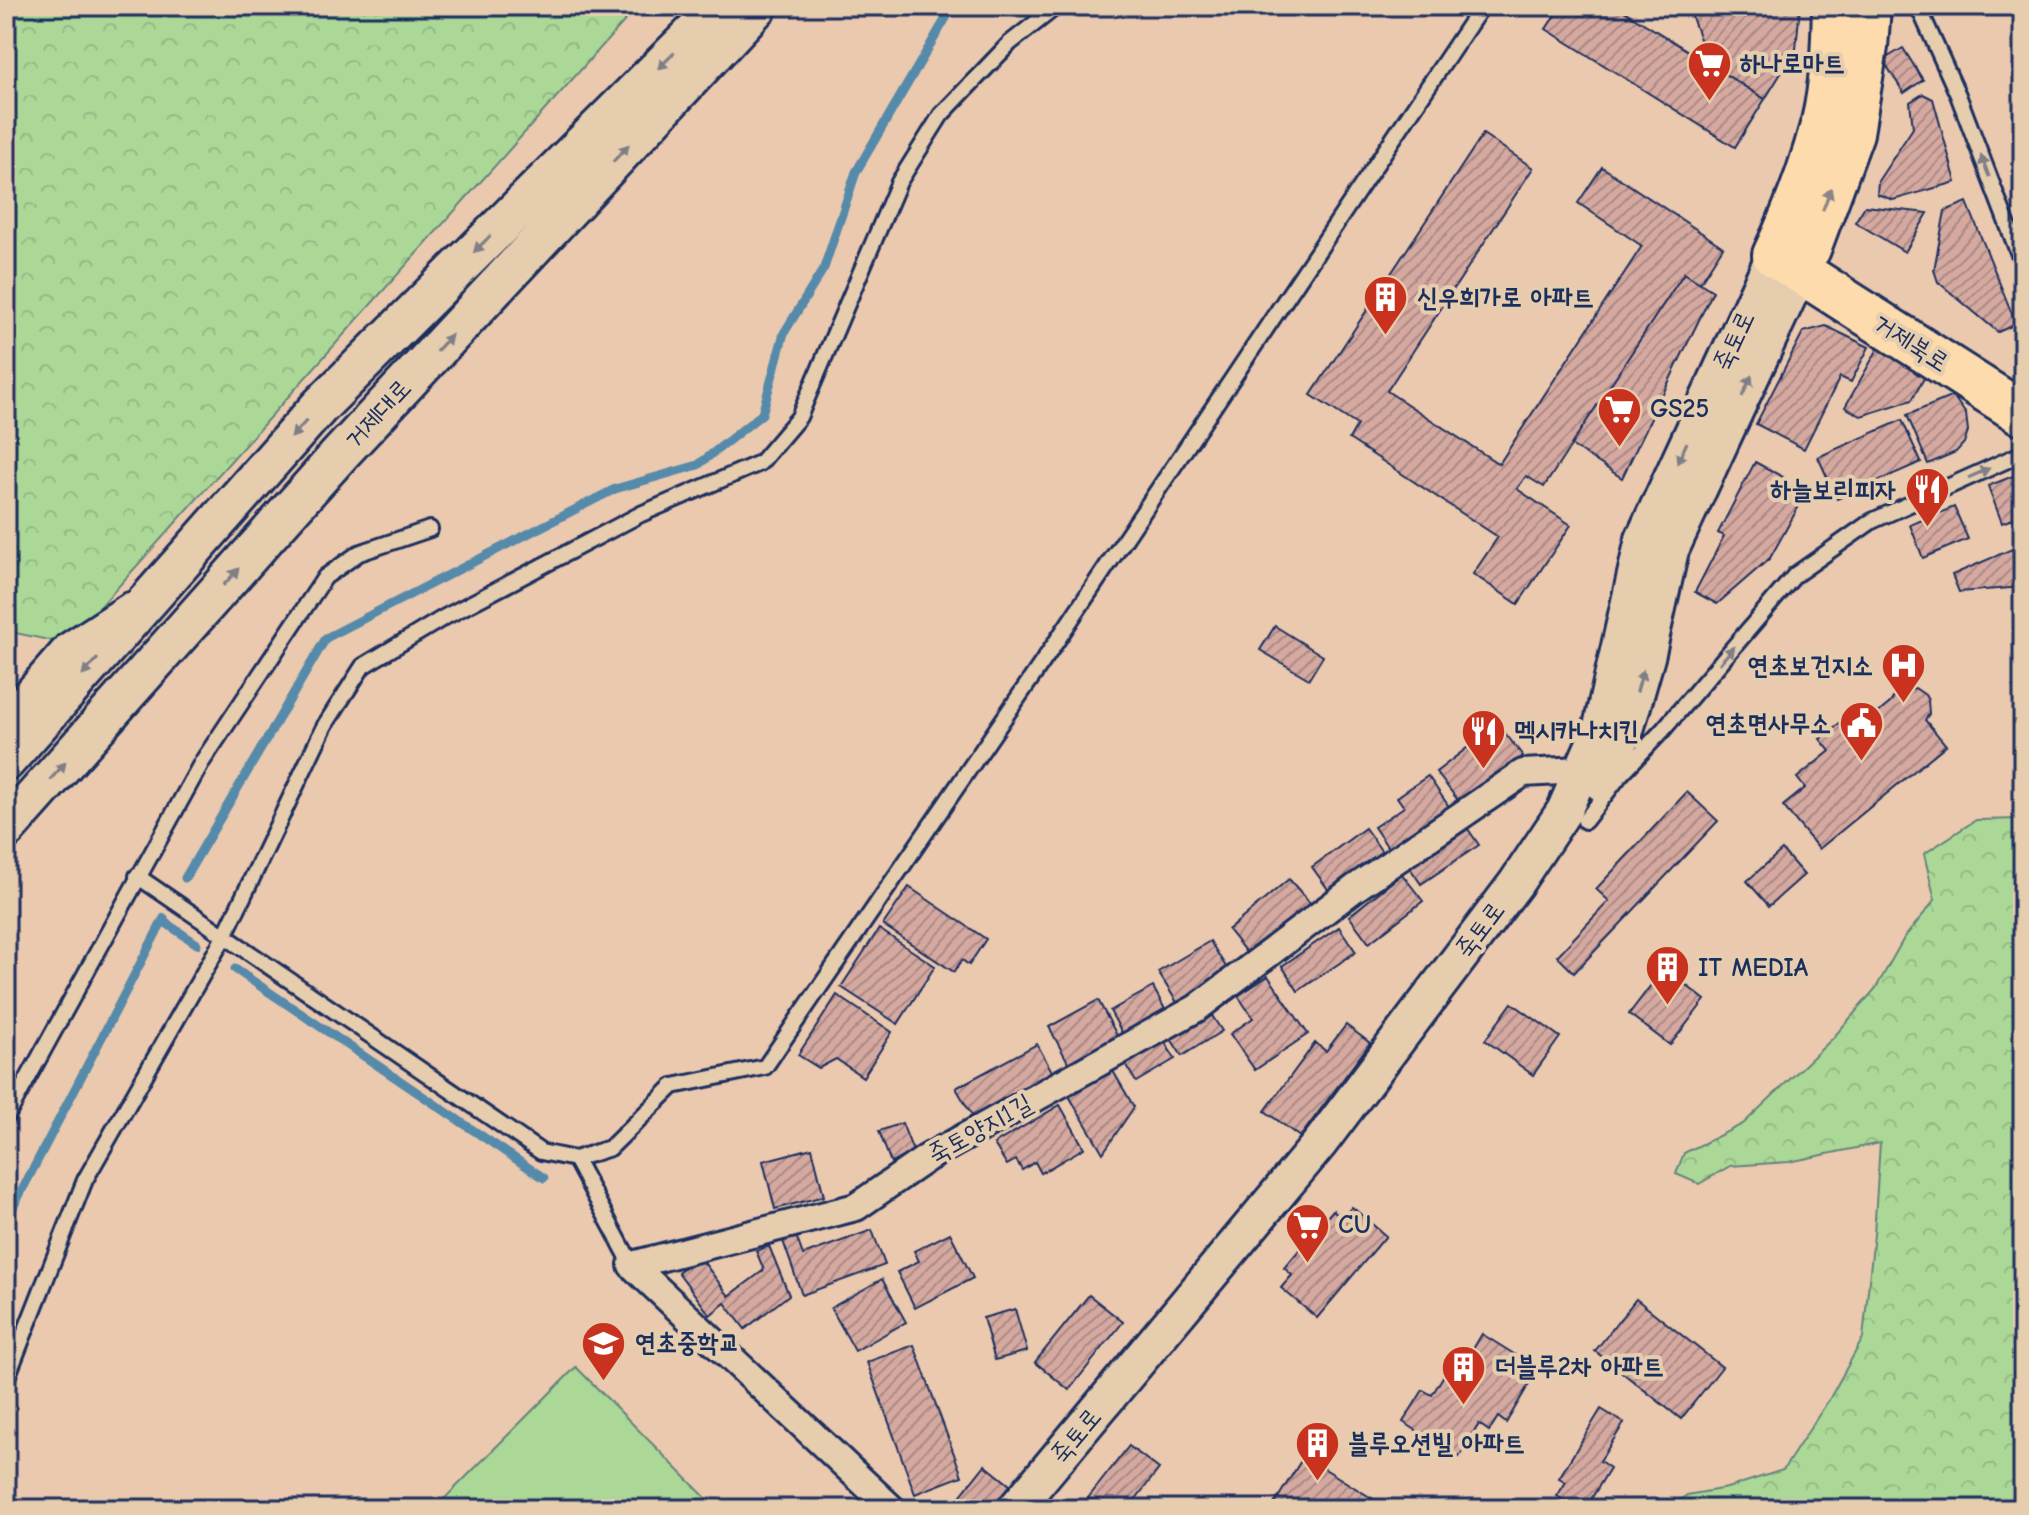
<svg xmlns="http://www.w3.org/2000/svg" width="2029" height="1515" viewBox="0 0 2029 1515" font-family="'Comic Neue','Poor Story',sans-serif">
<defs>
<pattern id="forest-crowns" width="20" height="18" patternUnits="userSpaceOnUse" patternTransform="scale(2)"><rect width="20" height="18" fill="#abd897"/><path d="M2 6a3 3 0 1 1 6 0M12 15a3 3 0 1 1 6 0" fill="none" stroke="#93ba85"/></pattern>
<pattern id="building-hatch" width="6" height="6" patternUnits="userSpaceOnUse" patternTransform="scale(2)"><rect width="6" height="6" fill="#d5a9a0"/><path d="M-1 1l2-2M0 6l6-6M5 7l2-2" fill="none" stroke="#ac8a86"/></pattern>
</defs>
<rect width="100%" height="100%" fill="#ebc9ae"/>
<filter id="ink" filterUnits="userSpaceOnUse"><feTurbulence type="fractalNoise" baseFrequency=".0125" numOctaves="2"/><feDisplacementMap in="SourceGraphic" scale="16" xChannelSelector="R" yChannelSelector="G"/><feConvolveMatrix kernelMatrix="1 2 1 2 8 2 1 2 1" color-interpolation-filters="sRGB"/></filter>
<g filter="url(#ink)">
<g fill="url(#forest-crowns)" stroke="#63847a" stroke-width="2">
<polygon points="6,6 638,6 67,644 6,631"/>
<polygon points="2023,819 2023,1509 1668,1509 1687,1495 1727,1488 1783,1470 1830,1398 1863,1338 1874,1234 1880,1143 1789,1162 1730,1166 1699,1184 1676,1174 1684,1153 1743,1124 1833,1038 1876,988 1904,938 1935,900 1924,854 1976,820"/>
</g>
<polygon fill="#abd897" stroke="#63847a" stroke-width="2" points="576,1367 713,1505 709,1509 434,1509"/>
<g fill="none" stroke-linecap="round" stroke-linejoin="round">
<g stroke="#558aaa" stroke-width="9">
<polyline points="185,878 326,638 615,489 698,465 762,414 784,333 824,268 856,172 953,6"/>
<polyline points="163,921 197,944"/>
<polyline points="235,969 544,1178"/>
<polyline points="6,1221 164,918"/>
</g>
</g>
<g fill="url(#building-hatch)" stroke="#1b2f5e" stroke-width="2">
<polygon points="1561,6 1616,6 1765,99 1735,147 1546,29"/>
<polygon points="1688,6 1800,6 1796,49 1765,99 1709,64"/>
<polygon points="1903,48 1923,80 1904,93 1883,60"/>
<polygon points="1923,94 1933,99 1956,182 1893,200 1877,194 1878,181 1913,128 1910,102"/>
<polygon points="1483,134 1533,168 1387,391 1499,464 1642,246 1578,203 1602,167 1723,247 1700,283 1684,273 1544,487 1526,476 1517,489 1571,525 1518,604 1473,574 1498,537 1349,439 1357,425 1311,395"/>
<polygon points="1967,202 2016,324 1998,332 1938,282 1934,270 1945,211"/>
<polygon points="1865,206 1928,213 1905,252 1855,222"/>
<polygon points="1684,273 1713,291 1622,478 1571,445"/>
<polygon points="1826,326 1869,347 1851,382 1840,377 1804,449 1756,424 1803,332"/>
<polygon points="1880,345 1928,371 1912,400 1861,416 1845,407"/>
<polygon points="1953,396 1966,414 1968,431 1964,443 1956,452 1928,464 1907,415"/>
<polygon points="1902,420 1921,462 1837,499 1818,457"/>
<polygon points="1755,462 1783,477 1799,506 1770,558 1717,604 1695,592 1724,536 1718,533"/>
<polygon points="2023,472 2023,515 2002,523 1988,486"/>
<polygon points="1954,507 1968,539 1923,558 1910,525"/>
<polygon points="2012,549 2018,564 2023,561 2023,587 1959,592 1952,575"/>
<polygon points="1275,626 1323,656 1309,679 1260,650"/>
<polygon points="1915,688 1925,695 1928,700 1929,714 1925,720 1946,745 1819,849 1783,806 1805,788 1797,778 1830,751 1820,739 1851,714 1861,727 1890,703 1897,692"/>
<polygon points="1498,724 1523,756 1461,804 1436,772"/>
<polygon points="1428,776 1452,811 1391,852 1374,827 1404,807 1397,797"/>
<polygon points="1687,792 1718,821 1574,973 1557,956 1609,901 1596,889"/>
<polygon points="1365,828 1383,853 1330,892 1312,867"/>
<polygon points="1468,829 1479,845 1421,884 1410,868"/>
<polygon points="1782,850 1804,875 1769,906 1747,881"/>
<polygon points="1402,874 1423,901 1369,943 1349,916"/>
<polygon points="1289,879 1311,904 1249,956 1228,930"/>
<polygon points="909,887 986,939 969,965 962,960 954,972 883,925"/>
<polygon points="1339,927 1356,952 1298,991 1282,966"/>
<polygon points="879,929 935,966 898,1024 841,987"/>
<polygon points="1210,941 1229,972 1178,1004 1158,972"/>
<polygon points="1664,968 1705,1000 1670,1045 1629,1014"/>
<polygon points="1268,976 1308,1034 1255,1070 1230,1034 1253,1018 1238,996"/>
<polygon points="1153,987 1167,1013 1125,1038 1110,1011"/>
<polygon points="837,995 892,1032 863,1077 836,1059 819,1068 798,1055"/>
<polygon points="1098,1000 1119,1039 1070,1066 1049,1027"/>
<polygon points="1512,1003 1560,1037 1533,1075 1485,1040"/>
<polygon points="1209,1011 1222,1031 1182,1056 1169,1036"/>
<polygon points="1346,1025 1370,1043 1300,1137 1265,1111 1315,1043 1326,1051"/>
<polygon points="1164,1041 1175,1059 1136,1082 1126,1065"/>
<polygon points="1037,1044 1054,1075 974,1119 956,1088"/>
<polygon points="1113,1071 1134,1107 1103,1153 1069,1096"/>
<polygon points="1060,1105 1084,1148 1041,1173 1035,1162 1022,1170 1016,1160 1007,1165 994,1144"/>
<polygon points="902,1123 914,1154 891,1163 879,1131"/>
<polygon points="812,1148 824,1196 775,1209 763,1161"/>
<polygon points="1352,1207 1386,1236 1317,1318 1281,1288 1292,1275 1284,1268 1333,1210 1342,1218"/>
<polygon points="872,1230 885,1265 802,1295 782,1238 795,1233 803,1255"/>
<polygon points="950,1233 973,1278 915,1308 897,1272 919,1261 914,1251"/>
<polygon points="769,1246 789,1295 745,1329 725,1303 710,1315 678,1272 699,1256 729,1296 764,1270 756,1251"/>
<polygon points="882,1279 906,1322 855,1351 831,1308"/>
<polygon points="1089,1295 1123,1322 1069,1390 1035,1362"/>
<polygon points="1636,1299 1722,1367 1681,1419 1595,1351"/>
<polygon points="1015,1309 1027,1351 995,1360 983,1318"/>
<polygon points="1482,1334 1530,1364 1524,1374 1532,1379 1506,1423 1498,1417 1489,1431 1479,1424 1459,1457 1403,1422 1423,1390 1432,1395 1453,1360 1463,1366"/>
<polygon points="914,1345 962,1476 915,1494 867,1362"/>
<polygon points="1601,1409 1624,1423 1600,1461 1610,1468 1585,1509 1560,1509 1565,1501 1557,1496 1566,1482 1559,1478"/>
<polygon points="1129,1446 1159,1469 1128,1509 1102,1509 1088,1498"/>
<polygon points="1304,1456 1389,1509 1271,1509"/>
<polygon points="985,1465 1011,1486 992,1509 950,1509"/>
<polygon points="811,1501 819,1509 803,1509"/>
</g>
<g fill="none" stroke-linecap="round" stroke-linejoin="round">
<defs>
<g id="service">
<polyline points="1918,6 1958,95 2023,265"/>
<polyline points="1585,821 1621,774 1662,731 1795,575 1872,521 2023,453"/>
<polyline points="137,876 541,1152 575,1159 610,1148 673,1086 765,1067 1048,654 1482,6"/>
<polyline points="6,1118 202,762 325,577 359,553 430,529"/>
<polyline points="575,1159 632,1265"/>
<polyline points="6,1380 85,1180 224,937 325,725 363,666 443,618 641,514 760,463 799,417 899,182 941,115 1010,43 1057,6"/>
</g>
<g id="minor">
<polyline points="6,717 67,647 130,606"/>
<polyline points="892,1509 632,1265 856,1207 927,1158 1197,1008 1355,888 1523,773 1599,769"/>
</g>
<g id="tertiary">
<polyline points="1601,783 1626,730 1647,657 1671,550 1800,272"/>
<polyline points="1015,1509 1320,1143 1516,883 1564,811 1601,727 1643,539 1774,255"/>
</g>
<g id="secondary">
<polyline points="6,761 319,407 721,6"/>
<polyline points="6,829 340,454 758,6"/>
</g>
<g id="primary">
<path d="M1834,6C1833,44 1832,85 1823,122C1811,167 1794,214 1774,255L2023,414"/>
<polyline points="1809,249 1852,133 1866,47 1869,6"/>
</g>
</defs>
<use href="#service" stroke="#1b2f5e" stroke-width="20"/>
<use href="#minor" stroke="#1b2f5e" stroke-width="32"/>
<use href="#tertiary" stroke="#1b2f5e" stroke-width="40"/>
<use href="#secondary" stroke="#1b2f5e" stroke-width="44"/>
<use href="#primary" stroke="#1b2f5e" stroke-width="48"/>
<use href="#service" stroke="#e6cdae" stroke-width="14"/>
<use href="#minor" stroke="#e6cdae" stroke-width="26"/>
<use href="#tertiary" stroke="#e6cdae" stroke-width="34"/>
<use href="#secondary" stroke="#e6cdae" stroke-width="38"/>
<use href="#primary" stroke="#fedbac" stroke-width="42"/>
</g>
<defs><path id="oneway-solid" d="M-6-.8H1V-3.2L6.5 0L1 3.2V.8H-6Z" transform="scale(2)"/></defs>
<g fill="#807e86">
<use href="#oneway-solid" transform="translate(666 61) rotate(135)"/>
<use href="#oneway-solid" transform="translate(621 153) rotate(-47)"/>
<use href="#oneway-solid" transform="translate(1985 166) rotate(-111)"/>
<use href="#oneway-solid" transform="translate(482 244) rotate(135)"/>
<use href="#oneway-solid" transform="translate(444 343) rotate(-47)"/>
<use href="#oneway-solid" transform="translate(1747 386) rotate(-65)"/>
<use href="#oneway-solid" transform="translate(299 429) rotate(131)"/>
<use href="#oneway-solid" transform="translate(1682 453) rotate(115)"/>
<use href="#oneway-solid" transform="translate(1979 473) rotate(-24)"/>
<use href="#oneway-solid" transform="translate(231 577) rotate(-48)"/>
<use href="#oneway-solid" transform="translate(1727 655) rotate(-49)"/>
<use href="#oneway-solid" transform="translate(90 667) rotate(132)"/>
<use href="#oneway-solid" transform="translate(1640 681) rotate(-74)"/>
<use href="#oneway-solid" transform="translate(58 771) rotate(-48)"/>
</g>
<use fill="#8c8585" href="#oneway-solid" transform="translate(1827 199) rotate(-69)"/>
</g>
<defs>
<symbol id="supermarket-pin" viewBox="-11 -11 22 30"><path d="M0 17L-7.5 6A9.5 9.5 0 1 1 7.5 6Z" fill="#c8321e" stroke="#e6cdae"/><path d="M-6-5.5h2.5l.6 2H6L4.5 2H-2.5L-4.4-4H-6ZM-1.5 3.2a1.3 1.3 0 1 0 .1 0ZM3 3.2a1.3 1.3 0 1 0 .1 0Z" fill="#fff"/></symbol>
<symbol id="building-pin" viewBox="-11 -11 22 30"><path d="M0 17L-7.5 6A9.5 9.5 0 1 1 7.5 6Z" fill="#c8321e" stroke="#e6cdae"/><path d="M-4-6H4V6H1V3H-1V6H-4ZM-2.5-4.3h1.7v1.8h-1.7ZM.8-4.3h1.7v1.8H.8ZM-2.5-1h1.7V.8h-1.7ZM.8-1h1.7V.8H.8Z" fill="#fff"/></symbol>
<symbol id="restaurant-pin" viewBox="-11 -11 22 30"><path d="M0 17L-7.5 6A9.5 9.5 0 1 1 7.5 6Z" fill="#c8321e" stroke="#e6cdae"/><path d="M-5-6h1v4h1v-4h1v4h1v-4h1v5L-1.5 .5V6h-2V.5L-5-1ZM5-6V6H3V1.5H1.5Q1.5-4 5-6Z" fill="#fff"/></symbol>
<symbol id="hospital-pin" viewBox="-11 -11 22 30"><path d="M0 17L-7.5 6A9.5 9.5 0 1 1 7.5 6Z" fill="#c8321e" stroke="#e6cdae"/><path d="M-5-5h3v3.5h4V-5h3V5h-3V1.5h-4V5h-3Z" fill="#fff"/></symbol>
<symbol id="civic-pin" viewBox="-11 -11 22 30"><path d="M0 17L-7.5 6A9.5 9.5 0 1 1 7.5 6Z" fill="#c8321e" stroke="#e6cdae"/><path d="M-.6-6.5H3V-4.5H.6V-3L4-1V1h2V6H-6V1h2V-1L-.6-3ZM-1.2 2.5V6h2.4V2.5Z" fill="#fff"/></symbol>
<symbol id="school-pin" viewBox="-11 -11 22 30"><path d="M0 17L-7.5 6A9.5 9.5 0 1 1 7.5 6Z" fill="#c8321e" stroke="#e6cdae"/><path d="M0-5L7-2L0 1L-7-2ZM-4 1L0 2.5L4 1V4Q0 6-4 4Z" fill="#fff"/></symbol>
</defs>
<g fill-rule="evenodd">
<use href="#supermarket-pin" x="1684" y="38" width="51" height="69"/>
<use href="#building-pin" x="1360" y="272" width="51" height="69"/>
<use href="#supermarket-pin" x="1594" y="384" width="51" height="69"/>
<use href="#restaurant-pin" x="1902" y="464" width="51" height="69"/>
<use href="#hospital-pin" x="1878" y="640" width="51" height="69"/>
<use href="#civic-pin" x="1836" y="698" width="51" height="69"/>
<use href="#restaurant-pin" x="1458" y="706" width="51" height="69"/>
<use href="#building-pin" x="1642" y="942" width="51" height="69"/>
<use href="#supermarket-pin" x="1282" y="1200" width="51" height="69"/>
<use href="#school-pin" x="578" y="1318" width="51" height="69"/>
<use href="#building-pin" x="1438" y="1342" width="51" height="69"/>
<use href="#building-pin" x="1292" y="1418" width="51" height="69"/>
</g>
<g text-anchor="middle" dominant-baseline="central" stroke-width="8" stroke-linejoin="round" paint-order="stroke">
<g font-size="26" font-weight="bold" fill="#1b2f5e" stroke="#e6cdae" text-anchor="start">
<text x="1740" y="64">하나로마트</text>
<text x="1417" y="298">신우희가로 아파트</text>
<text x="1650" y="409">GS25</text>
<text x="1896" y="490" text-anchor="end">하늘보리피자</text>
<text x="1873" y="666" text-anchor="end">연초보건지소</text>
<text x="1831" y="724" text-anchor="end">연초면사무소</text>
<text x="1514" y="731">멕시카나치킨</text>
<text x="1698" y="968">IT MEDIA</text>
<text x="1338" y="1225">CU</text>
<text x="635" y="1343">연초중학교</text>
<text x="1495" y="1367">더블루2차 아파트</text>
<text x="1348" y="1444">블루오션빌 아파트</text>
</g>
<g font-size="26" fill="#1b2f5e" stroke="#e6cdae">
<text transform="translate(1734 341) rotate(-65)">죽토로</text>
<text transform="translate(1911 343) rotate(33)">거제북로</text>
<text transform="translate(378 414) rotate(-47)">거제대로</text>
<text transform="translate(1480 930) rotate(-53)">죽토로</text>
<text transform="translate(980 1129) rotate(-29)">죽토양지1길</text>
<text transform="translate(1076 1436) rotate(-50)">죽토로</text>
</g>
</g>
<rect width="2029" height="1515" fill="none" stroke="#e6cdae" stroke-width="32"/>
<rect x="16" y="16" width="1997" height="1483" fill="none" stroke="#1b2f5e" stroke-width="3" filter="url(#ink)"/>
</svg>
